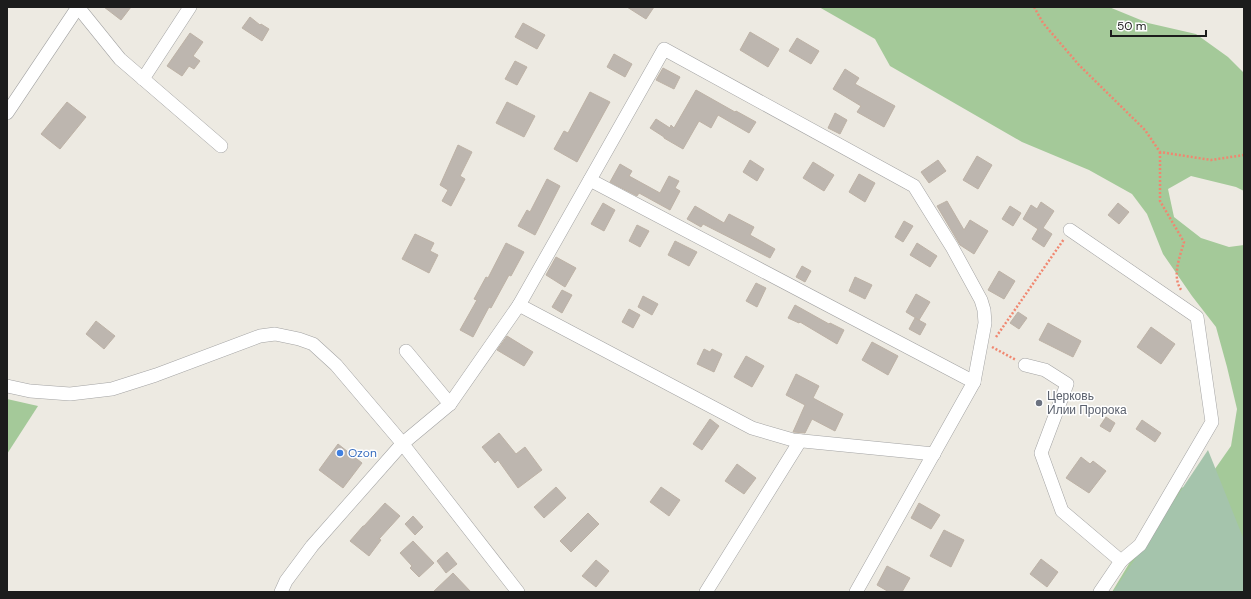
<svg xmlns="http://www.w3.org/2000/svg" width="1251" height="599" viewBox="0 0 1251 599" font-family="'DM Sans',sans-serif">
<rect width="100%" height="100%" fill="#edeae2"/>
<g fill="#a4c999">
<polygon points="819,7 1109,7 1148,23 1196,34 1228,57 1244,73 1244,191 1236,187 1191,176 1168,189 1174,217 1201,238 1229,247 1244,245 1244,589 1240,592 1112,592 1157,517 1174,491 1210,476 1231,446 1237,409 1227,367 1216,327 1192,296 1163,254 1147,214 1132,194 1089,170 1022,142 890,66 875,39"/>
<polygon points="7,399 38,406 7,454"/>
</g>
<polygon fill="#a5c4ac" points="1208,450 1244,540 1244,592 1113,592"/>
<g fill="#bdb6af" stroke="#bdb2a6">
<polygon points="104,7 131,7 121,20"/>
<polygon points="627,7 654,7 646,19"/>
<polygon points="250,17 260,25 261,24 269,29 262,41 242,28"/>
<polygon points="523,23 545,35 537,49 515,37"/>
<polygon points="750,32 779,49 768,67 740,50"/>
<polygon points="190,33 203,42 193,56 200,61 194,69 189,66 182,76 167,66"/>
<polygon points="797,38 819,51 811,64 789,51"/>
<polygon points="614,54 632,64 625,77 607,67"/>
<polygon points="515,61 527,67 517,85 505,79"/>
<polygon points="663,68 680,77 674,89 656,80"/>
<polygon points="845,69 859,78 855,84 895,106 884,127 857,112 861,106 833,89"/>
<polygon points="696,90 735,112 736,111 756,122 749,133 718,115 711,128 699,121 683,149 664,138 664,137 650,128 656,119 670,128 671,125 674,128"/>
<polygon points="590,92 610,102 577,162 554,149 564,131 568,133"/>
<polygon points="67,102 86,117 60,149 41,134"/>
<polygon points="507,102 535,116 524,137 496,123"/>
<polygon points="835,113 847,120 840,134 828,128"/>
<polygon points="458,145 472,152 460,176 465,179 451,206 442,201 448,190 440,185"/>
<polygon points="977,156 992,165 978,189 963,180"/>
<polygon points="750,160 764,169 757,181 743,172"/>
<polygon points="938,160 946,171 929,183 921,172"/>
<polygon points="813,162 834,175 824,191 803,178"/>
<polygon points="620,164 632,171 629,176 660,193 669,176 679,181 675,188 680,191 670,210 639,193 637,196 610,182"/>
<polygon points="859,174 875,183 865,202 849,192"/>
<polygon points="547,179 560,186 535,235 518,226 527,210 530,212"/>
<polygon points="947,201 964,230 970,220 988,231 974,254 960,245 937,206"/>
<polygon points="1041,202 1054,211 1043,228 1052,234 1044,247 1032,239 1038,229 1023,219 1031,205 1037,209"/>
<polygon points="603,203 615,210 604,231 591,224"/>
<polygon points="1118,203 1129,212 1119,224 1108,215"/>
<polygon points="695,206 724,223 729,214 754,227 750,235 775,249 770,258 703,224 701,227 687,219"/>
<polygon points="1010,206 1021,213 1013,226 1002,219"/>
<polygon points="904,221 913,226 903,242 895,237"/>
<polygon points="637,225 649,231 640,247 629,241"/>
<polygon points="415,234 434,243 430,251 438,255 429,273 402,259"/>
<polygon points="675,241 697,252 689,266 668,255"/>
<polygon points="506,243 524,252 511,276 509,275 491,308 489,307 473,337 460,330 477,300 474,299 486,277 488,278"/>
<polygon points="917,243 937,256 930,267 910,255"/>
<polygon points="556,257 576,268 565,287 546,275"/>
<polygon points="802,266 811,271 805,282 796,277"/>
<polygon points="999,271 1015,281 1004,299 988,290"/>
<polygon points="855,277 872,285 865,299 849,291"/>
<polygon points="756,283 766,288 757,307 746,301"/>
<polygon points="562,290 572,295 562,313 552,307"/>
<polygon points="916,294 930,302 919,320 906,312"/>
<polygon points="643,296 658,304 652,315 638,307"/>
<polygon points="795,305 829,324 830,323 844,330 837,344 800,322 799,323 788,318"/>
<polygon points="629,309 640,315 633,328 622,322"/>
<polygon points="1018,312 1027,318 1019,329 1010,323"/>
<polygon points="915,318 926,324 920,335 909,329"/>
<polygon points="96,321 115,336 104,349 86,334"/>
<polygon points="1048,323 1081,341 1073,357 1039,340"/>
<polygon points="1151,327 1175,344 1161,364 1137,347"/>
<polygon points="507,336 533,352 524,366 497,350"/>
<polygon points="872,342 898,356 888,375 862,360"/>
<polygon points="704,349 710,352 712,349 722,354 714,372 697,364"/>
<polygon points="746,356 764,366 752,387 734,377"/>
<polygon points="796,374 819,386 813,398 843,414 835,431 812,419 805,433 793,432 805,405 786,395"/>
<polygon points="1106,417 1115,423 1110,432 1100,426"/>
<polygon points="710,419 719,426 702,450 693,444"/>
<polygon points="1142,420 1161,433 1155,442 1136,429"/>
<polygon points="499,433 516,454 525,447 542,470 518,488 498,460 495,463 482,447"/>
<polygon points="338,444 362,463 343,488 319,470"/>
<polygon points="1081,457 1090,464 1093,461 1106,471 1089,493 1066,478"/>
<polygon points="737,464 756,478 744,494 725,481"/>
<polygon points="556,487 566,498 544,518 534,507"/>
<polygon points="661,487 680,500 669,516 650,502"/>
<polygon points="385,503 400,516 379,539 381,540 369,556 350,541 363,526 364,526"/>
<polygon points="919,503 940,515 931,529 911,518"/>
<polygon points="588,513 599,524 571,552 560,541"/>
<polygon points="413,516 423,527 415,535 405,524"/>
<polygon points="944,530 964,540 951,567 930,556"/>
<polygon points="413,541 434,563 419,577 410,568 412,566 400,553"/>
<polygon points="447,552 457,564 446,573 437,561"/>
<polygon points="1041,559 1058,572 1047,587 1030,574"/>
<polygon points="596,560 609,571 596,587 582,576"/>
<polygon points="887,566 910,578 902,592 889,592 877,585"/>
<polygon points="453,573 471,592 433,592"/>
</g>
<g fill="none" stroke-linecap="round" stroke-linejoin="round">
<defs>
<g id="minor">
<polyline points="78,7 120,59 221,146"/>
<polyline points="143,79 190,7"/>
<polyline points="7,113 78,7"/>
<polyline points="590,180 974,382"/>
<polyline points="1070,230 1197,317 1212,422 1140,545 1121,561"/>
<polyline points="519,305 752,428 793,440 934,454"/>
<polyline points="406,351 450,404"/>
<polyline points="1025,365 1045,370 1067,384 1041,453 1062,511 1121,561 1100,592"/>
<polyline points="7,386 30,391 70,394 112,389 156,375 260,336 275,334 299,339 313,344 336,365 398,438 518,592"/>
<polyline points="281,592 286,581 312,546 402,444 450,404 519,305 664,49 914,186 952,247 981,300 984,310 985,323 974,382 856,592"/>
<polyline points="706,592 800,441"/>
</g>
</defs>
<use href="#minor" stroke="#a3a3a3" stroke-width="14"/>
<g stroke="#f08770" stroke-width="2.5" stroke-dasharray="2 2" stroke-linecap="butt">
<polyline points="1034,7 1043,23 1079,65 1145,130 1160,152 1211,160 1244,155"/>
<path d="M1160,152V201L1184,242C1180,257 1171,277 1182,291"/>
<polyline points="996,337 1064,239"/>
<polyline points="992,347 1016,360"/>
</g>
<use href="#minor" stroke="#fff" stroke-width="13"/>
</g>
<circle fill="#6b7280" stroke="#fff" stroke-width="1.5" cx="1039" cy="403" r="4"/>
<circle fill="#3f7fe0" stroke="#fff" stroke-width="1.5" cx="340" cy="453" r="4"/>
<g text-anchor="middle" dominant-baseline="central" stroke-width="3" stroke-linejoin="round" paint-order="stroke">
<g font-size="12" fill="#5b616d" stroke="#fff" text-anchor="start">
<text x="1047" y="396">Церковь<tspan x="1047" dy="14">Илии Пророка</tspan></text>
</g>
<g font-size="12" fill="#366cbe" stroke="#fff" text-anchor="start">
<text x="348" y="453">Ozon</text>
</g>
</g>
<rect width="1251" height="599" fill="none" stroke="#1c1c1c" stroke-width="16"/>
<path d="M1111 30v6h95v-6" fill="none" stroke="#1c1c1c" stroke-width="2"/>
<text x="1117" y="30" font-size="12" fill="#1c1c1c" stroke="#ffffff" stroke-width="3" paint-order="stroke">50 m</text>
</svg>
